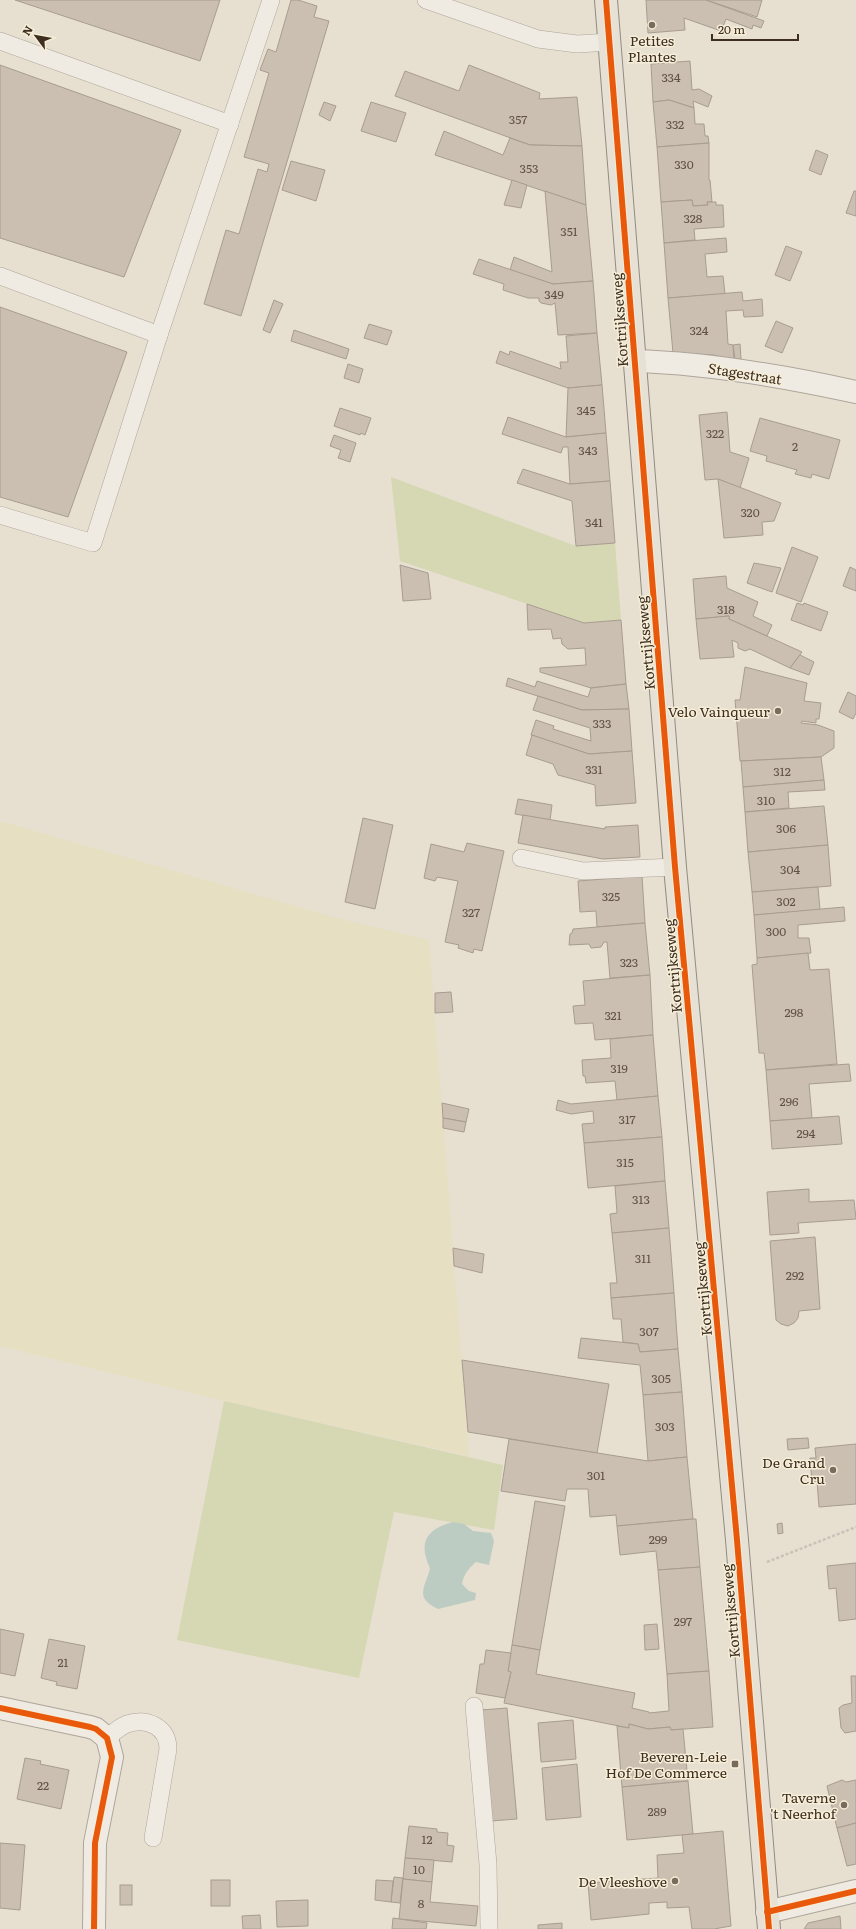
<svg xmlns="http://www.w3.org/2000/svg" width="856" height="1929" viewBox="0 0 856 1929" font-family="Literata,serif">
<rect width="100%" height="100%" fill="#e7e0d1"/>
<polygon fill="#e6dfc2" points="0,821 341,919 429,940 469,1456 224,1401 0,1346"/>
<g fill="#d6d7b3">
<polygon points="391,477 576,546 615,543 621,620 584,623 400,561"/>
<polygon points="224,1401 503,1465 494,1530 394,1512 359,1678 177,1640"/>
</g>
<path fill="#bcccc2" d="M453,1522L464,1524L473,1531L491,1533L494,1541L489,1565L476,1562C468,1569 464,1574 462,1584L469,1591L476,1593L475,1600L438,1609C413,1597 426,1587 430,1568C418,1543 426,1529 453,1522Z"/>
<g fill="#cbbfb2" stroke="#a89c90">
<polygon points="15,0 220,0 200,61"/>
<polygon points="291,0 298,0 317,6 314,17 329,21 241,316 204,304 226,230 239,234 258,169 267,172 269,164 244,157 269,73 260,70 268,49 276,52"/>
<polygon points="646,0 706,0 764,21 761,28 753,25 752,29 726,19 721,31 684,18 685,30 648,33"/>
<polygon points="706,0 762,0 757,17"/>
<polygon points="690,61 692,90 699,89 712,96 708,107 693,101 694,108 669,100 653,102 651,64"/>
<polygon points="0,65 181,130 124,277 0,238"/>
<polygon points="469,65 540,93 539,99 577,97 582,146 530,145 395,96 405,71 459,91"/>
<polygon points="669,100 694,108 695,124 704,124 705,136 708,136 709,143 657,147 653,102"/>
<polygon points="324,102 336,106 330,121 319,115"/>
<polygon points="371,102 406,113 396,142 361,131"/>
<polygon points="444,131 503,155 510,138 530,145 582,146 586,205 435,155"/>
<polygon points="709,143 709,180 710,180 712,202 707,202 708,205 693,206 692,200 661,202 657,147"/>
<polygon points="816,150 828,155 821,175 809,170"/>
<polygon points="291,161 325,170 316,201 282,190"/>
<polygon points="512,180 527,185 521,208 504,205"/>
<polygon points="545,191 586,205 593,281 553,284 510,270 514,257 552,272"/>
<polygon points="854,191 856,191 856,216 846,213"/>
<polygon points="692,200 693,206 708,205 707,202 716,202 716,205 723,205 724,227 694,229 695,240 664,243 661,202"/>
<polygon points="726,238 727,252 705,254 707,277 723,276 725,294 668,298 664,243"/>
<polygon points="786,246 802,252 790,281 775,275"/>
<polygon points="479,259 553,284 593,281 597,333 558,335 555,303 551,305 541,303 539,301 539,298 528,298 503,290 504,284 473,274"/>
<polygon points="742,292 743,301 762,299 763,316 744,317 743,310 726,311 728,344 733,345 734,360 713,355 673,353 668,298"/>
<polygon points="274,300 283,304 270,333 263,330"/>
<polygon points="0,307 127,352 68,517 0,497"/>
<polygon points="776,321 793,328 782,353 765,346"/>
<polygon points="369,324 392,331 387,345 364,338"/>
<polygon points="294,330 349,349 346,359 291,341"/>
<polygon points="597,333 602,385 568,388 496,363 500,351 509,355 510,351 561,369 560,362 568,362 566,336"/>
<polygon points="740,344 741,359 735,359 733,345"/>
<polygon points="348,364 363,369 359,383 344,378"/>
<polygon points="602,385 606,433 566,437 568,388"/>
<polygon points="340,408 371,418 365,435 361,433 360,435 334,426"/>
<polygon points="727,412 730,452 749,458 740,488 718,479 705,480 699,415"/>
<polygon points="508,417 566,437 606,433 610,481 570,484 568,447 563,447 561,453 502,434"/>
<polygon points="760,418 840,440 829,479 812,474 811,478 795,474 797,470 766,461 767,456 750,451"/>
<polygon points="334,435 356,443 350,462 338,458 341,450 330,446"/>
<polygon points="523,469 570,484 610,481 615,543 576,546 572,501 517,483"/>
<polygon points="718,479 781,503 774,521 762,522 763,535 724,538"/>
<polygon points="792,547 818,557 801,602 776,593"/>
<polygon points="754,563 781,568 772,592 747,583"/>
<polygon points="400,565 428,573 431,599 403,601"/>
<polygon points="850,567 856,570 856,591 843,586"/>
<polygon points="726,576 727,588 758,602 753,616 772,625 767,636 729,619 729,616 696,619 693,579"/>
<polygon points="797,603 803,605 804,603 828,612 821,631 791,620"/>
<polygon points="527,604 584,623 621,620 626,684 591,688 540,672 540,668 586,665 585,648 568,649 562,644 561,638 553,639 551,629 528,630"/>
<polygon points="729,616 729,619 802,652 790,668 750,649 745,651 738,648 738,643 732,640 734,657 700,659 696,619"/>
<polygon points="800,655 814,662 809,675 790,668"/>
<polygon points="745,667 807,683 804,701 821,703 819,719 816,719 816,723 802,721 801,723 818,725 834,731 834,748 821,757 740,761 735,700 740,700"/>
<polygon points="508,678 535,687 537,681 588,697 591,688 626,684 629,709 582,710 506,686"/>
<polygon points="848,692 856,696 856,713 853,719 839,712"/>
<polygon points="538,696 582,710 629,709 632,751 589,754 531,735 536,720 554,726 553,729 591,741 590,728 533,710"/>
<polygon points="532,735 589,754 632,751 636,803 596,806 595,785 558,775 553,764 526,755"/>
<polygon points="821,757 824,780 743,787 741,761"/>
<polygon points="824,780 825,790 788,792 789,808 745,812 743,787"/>
<polygon points="518,799 552,805 550,820 515,814"/>
<polygon points="824,806 828,845 748,852 745,812"/>
<polygon points="523,815 605,829 605,827 638,825 640,857 603,859 518,843"/>
<polygon points="363,818 393,825 375,909 345,902"/>
<polygon points="467,843 504,851 482,951 474,949 473,953 458,948 459,945 445,942 458,881 437,877 435,881 424,878 431,844 464,852"/>
<polygon points="828,845 831,886 752,892 748,852"/>
<polygon points="642,876 645,923 597,927 596,911 580,912 578,881"/>
<polygon points="818,887 820,910 754,915 752,892"/>
<polygon points="844,907 845,921 798,925 798,938 809,938 811,953 757,958 754,915"/>
<polygon points="645,923 650,975 610,978 607,942 604,942 601,947 591,948 589,944 569,945 570,934 572,933 573,929"/>
<polygon points="808,953 810,970 829,969 837,1064 766,1070 764,1053 759,1053 752,965 757,964 757,958"/>
<polygon points="650,975 653,1035 595,1040 593,1023 575,1024 573,1006 585,1005 583,981"/>
<polygon points="451,992 453,1012 435,1013 435,993"/>
<polygon points="653,1035 658,1096 617,1100 615,1081 586,1083 585,1076 583,1076 582,1060 611,1058 610,1039"/>
<polygon points="849,1064 851,1081 809,1084 812,1118 770,1121 766,1070"/>
<polygon points="658,1096 662,1137 584,1143 582,1124 594,1123 593,1111 571,1114 556,1110 558,1100 571,1104"/>
<polygon points="442,1103 469,1109 466,1122 443,1118"/>
<polygon points="839,1116 842,1144 772,1149 770,1121"/>
<polygon points="443,1118 466,1122 464,1132 443,1128"/>
<polygon points="662,1137 665,1181 588,1188 584,1143"/>
<polygon points="665,1181 669,1228 612,1233 610,1214 617,1213 615,1186"/>
<polygon points="809,1189 809,1202 854,1200 856,1219 798,1223 799,1233 770,1235 767,1192"/>
<polygon points="669,1228 674,1293 611,1298 610,1283 617,1283 612,1233"/>
<polygon points="815,1237 820,1309 799,1311 798,1318 794,1323 788,1326 781,1324 776,1320 770,1241"/>
<polygon points="453,1248 484,1254 482,1273 454,1266"/>
<polygon points="674,1293 678,1349 640,1352 638,1344 623,1342 621,1319 613,1319 611,1298"/>
<polygon points="581,1338 638,1344 640,1352 678,1349 682,1392 643,1395 640,1365 578,1358"/>
<polygon points="462,1360 609,1384 597,1453 468,1432"/>
<polygon points="682,1392 687,1457 648,1461 643,1395"/>
<polygon points="808,1438 809,1448 788,1450 787,1439"/>
<polygon points="509,1439 648,1461 687,1457 693,1519 617,1526 616,1515 590,1517 588,1489 567,1489 565,1501 501,1491"/>
<polygon points="856,1444 856,1504 819,1507 817,1481 812,1482 810,1458 816,1458 815,1448"/>
<polygon points="535,1501 565,1506 540,1650 512,1645"/>
<polygon points="693,1519 696,1519 700,1567 658,1570 656,1551 620,1555 617,1526"/>
<polygon points="782,1523 783,1533 778,1534 777,1524"/>
<polygon points="856,1563 856,1619 839,1621 836,1588 829,1589 827,1566"/>
<polygon points="700,1567 709,1671 667,1674 658,1570"/>
<polygon points="657,1624 659,1649 645,1650 644,1625"/>
<polygon points="0,1629 24,1634 15,1676 0,1673"/>
<polygon points="49,1639 85,1646 77,1689 56,1685 57,1682 41,1678"/>
<polygon points="512,1645 540,1650 536,1674 635,1693 632,1708 649,1712 649,1713 669,1711 667,1674 709,1671 713,1727 671,1730 670,1727 648,1729 629,1724 629,1728 504,1703 511,1672 508,1671"/>
<polygon points="486,1650 511,1653 508,1671 511,1672 505,1698 476,1693 480,1664 484,1664"/>
<polygon points="851,1676 856,1676 856,1731 845,1733 841,1728 839,1708 843,1705 852,1703"/>
<polygon points="507,1708 517,1819 491,1821 481,1710"/>
<polygon points="573,1720 576,1759 541,1762 538,1723"/>
<polygon points="629,1724 648,1729 670,1727 671,1730 683,1729 688,1781 622,1787 617,1726 629,1728"/>
<polygon points="25,1758 41,1761 40,1764 69,1770 61,1809 17,1799"/>
<polygon points="577,1764 581,1817 546,1820 542,1768"/>
<polygon points="842,1780 846,1782 856,1780 856,1823 837,1828 827,1786"/>
<polygon points="688,1781 693,1834 627,1840 622,1787"/>
<polygon points="856,1823 856,1864 847,1866 837,1828"/>
<polygon points="409,1826 437,1829 437,1832 448,1833 447,1845 454,1846 452,1862 405,1858"/>
<polygon points="723,1831 731,1926 714,1929 692,1929 689,1907 667,1908 667,1902 649,1903 649,1914 591,1920 588,1883 658,1878 657,1855 684,1853 682,1835"/>
<polygon points="0,1843 25,1845 20,1910 0,1908"/>
<polygon points="405,1858 434,1860 432,1882 403,1879"/>
<polygon points="394,1877 403,1878 400,1903 391,1902"/>
<polygon points="403,1879 432,1882 430,1902 478,1906 476,1926 399,1919"/>
<rect x="211" y="1880" width="19" height="26"/>
<polygon points="376,1880 393,1881 391,1902 375,1900"/>
<rect x="120" y="1885" width="12" height="20"/>
<polygon points="308,1900 308,1926 277,1927 276,1901"/>
<polygon points="260,1915 261,1929 243,1929 242,1916"/>
<polygon points="840,1916 841,1929 804,1929 808,1923"/>
<polygon points="393,1918 427,1923 426,1929 392,1929"/>
<polygon points="562,1923 562,1929 538,1929 538,1925"/>
</g>
<g fill="none" stroke-linecap="round" stroke-linejoin="round">
<defs>
<g id="lane">
<polyline points="426,0 538,39 577,44 610,42"/>
<polyline points="0,41 230,124"/>
<polyline points="0,276 159,335"/>
<polyline points="0,515 93,543 159,335 271,0"/>
<polyline points="521,858 583,871 675,867"/>
<polyline points="474,1706 488,1864 489,1929"/>
<path d="M107,1738C113,1733 119,1727 127,1724C147,1717 168,1727 168,1749L153,1838"/>
</g>
<g id="street">
<path d="M634,361C708,363 783,376 856,392"/>
<polyline points="0,1708 90,1727 96,1729 107,1738 112,1757 95,1843 94,1929"/>
<polyline points="767,1912 856,1891"/>
</g>
<polyline id="primary" points="606,0 675,867 737,1540 769,1929"/>
</defs>
<use href="#lane" stroke="#ada599" stroke-width="18"/>
<use href="#street" stroke="#ada599" stroke-width="24"/>
<use href="#primary" stroke="#928b80" stroke-width="24"/>
<polyline stroke="#c8c2b9" stroke-width="2.5" stroke-dasharray="3 2" stroke-linecap="butt" points="767,1562 856,1527"/>
<use href="#lane" stroke="#efebe3" stroke-width="17"/>
<use href="#street" stroke="#efebe3" stroke-width="22"/>
<use href="#primary" stroke="#e6e1d4" stroke-width="22"/>
<defs>
<g id="cycleway">
<polyline points="606,0 675,867 737,1540 769,1929"/>
<polyline points="0,1708 90,1727 96,1729 107,1738 112,1757 95,1843 94,1929"/>
<polyline points="767,1912 856,1891"/>
</g>
</defs>
<use href="#cycleway" stroke="#f7eed8" stroke-width="8"/>
<use href="#cycleway" stroke="#e8590c" stroke-width="6"/>
</g>
<g fill="#786c5e" stroke="#f7eed8" stroke-width="1.5">
<circle cx="652" cy="25" r="4"/>
<circle cx="778" cy="711" r="4"/>
<circle cx="833" cy="1470" r="4"/>
<rect x="731" y="1760" width="8" height="8" rx="2"/>
<circle cx="844" cy="1805" r="4"/>
<circle cx="675" cy="1881" r="4"/>
</g>
<g text-anchor="middle" dominant-baseline="central" stroke-width="3" stroke-linejoin="round" paint-order="stroke">
<g font-size="12" fill="#605244">
<text x="671" y="77">334</text>
<text x="518" y="119">357</text>
<text x="675" y="124">332</text>
<text x="684" y="164">330</text>
<text x="529" y="168">353</text>
<text x="693" y="218">328</text>
<text x="569" y="231">351</text>
<text x="554" y="294">349</text>
<text x="699" y="330">324</text>
<text x="586" y="410">345</text>
<text x="715" y="433">322</text>
<text x="795" y="446">2</text>
<text x="588" y="450">343</text>
<text x="750" y="512">320</text>
<text x="594" y="522">341</text>
<text x="726" y="609">318</text>
<text x="602" y="723">333</text>
<text x="594" y="769">331</text>
<text x="782" y="771">312</text>
<text x="766" y="800">310</text>
<text x="786" y="828">306</text>
<text x="790" y="869">304</text>
<text x="611" y="896">325</text>
<text x="786" y="901">302</text>
<text x="471" y="912">327</text>
<text x="776" y="931">300</text>
<text x="629" y="962">323</text>
<text x="794" y="1012">298</text>
<text x="613" y="1015">321</text>
<text x="619" y="1068">319</text>
<text x="789" y="1101">296</text>
<text x="627" y="1119">317</text>
<text x="806" y="1133">294</text>
<text x="625" y="1162">315</text>
<text x="641" y="1199">313</text>
<text x="643" y="1258">311</text>
<text x="795" y="1275">292</text>
<text x="649" y="1331">307</text>
<text x="661" y="1378">305</text>
<text x="665" y="1426">303</text>
<text x="596" y="1475">301</text>
<text x="658" y="1539">299</text>
<text x="683" y="1621">297</text>
<text x="63" y="1662">21</text>
<text x="43" y="1785">22</text>
<text x="657" y="1811">289</text>
<text x="427" y="1839">12</text>
<text x="419" y="1869">10</text>
<text x="421" y="1903">8</text>
</g>
<g font-size="14" fill="#3d2e20" stroke="#f7eed8" text-anchor="end">
<text x="652" y="40" text-anchor="middle">Petites<tspan x="652" dy="16">Plantes</tspan></text>
<text x="770" y="711">Velo Vainqueur</text>
<text x="825" y="1462">De Grand<tspan x="825" dy="16">Cru</tspan></text>
<text x="727" y="1756">Beveren-Leie<tspan x="727" dy="16">Hof De Commerce</tspan></text>
<text x="836" y="1797">Taverne<tspan x="836" dy="16">'t Neerhof</tspan></text>
<text x="667" y="1881">De Vleeshove</text>
</g>
<g font-size="14" fill="#3d2e20" stroke="#f7eed8">
<text transform="translate(619 320) rotate(-94)">Kortrijkseweg</text>
<text transform="translate(745 373) rotate(9)">Stagestraat</text>
<text transform="translate(645 643) rotate(-95)">Kortrijkseweg</text>
<text transform="translate(672 966) rotate(-95)">Kortrijkseweg</text>
<text transform="translate(702 1289) rotate(-95)">Kortrijkseweg</text>
<text transform="translate(730 1611) rotate(-95)">Kortrijkseweg</text>
</g>
</g>
<g transform="translate(36 36) rotate(302)" stroke="#f7eed8" stroke-width="3" paint-order="stroke">
<path d="M0-3L7 15L0 10L-7 15Z" fill="#3d2e20"/>
<text y="-6" font-size="11" font-weight="bold" text-anchor="middle" fill="#3d2e20">N</text>
</g>
<path d="M712 34v6h86v-6" fill="none" stroke="#3d2e20" stroke-width="2"/>
<text x="718" y="34" font-size="12" fill="#3d2e20" stroke="#f7eed8" stroke-width="3" paint-order="stroke">20 m</text>
</svg>
